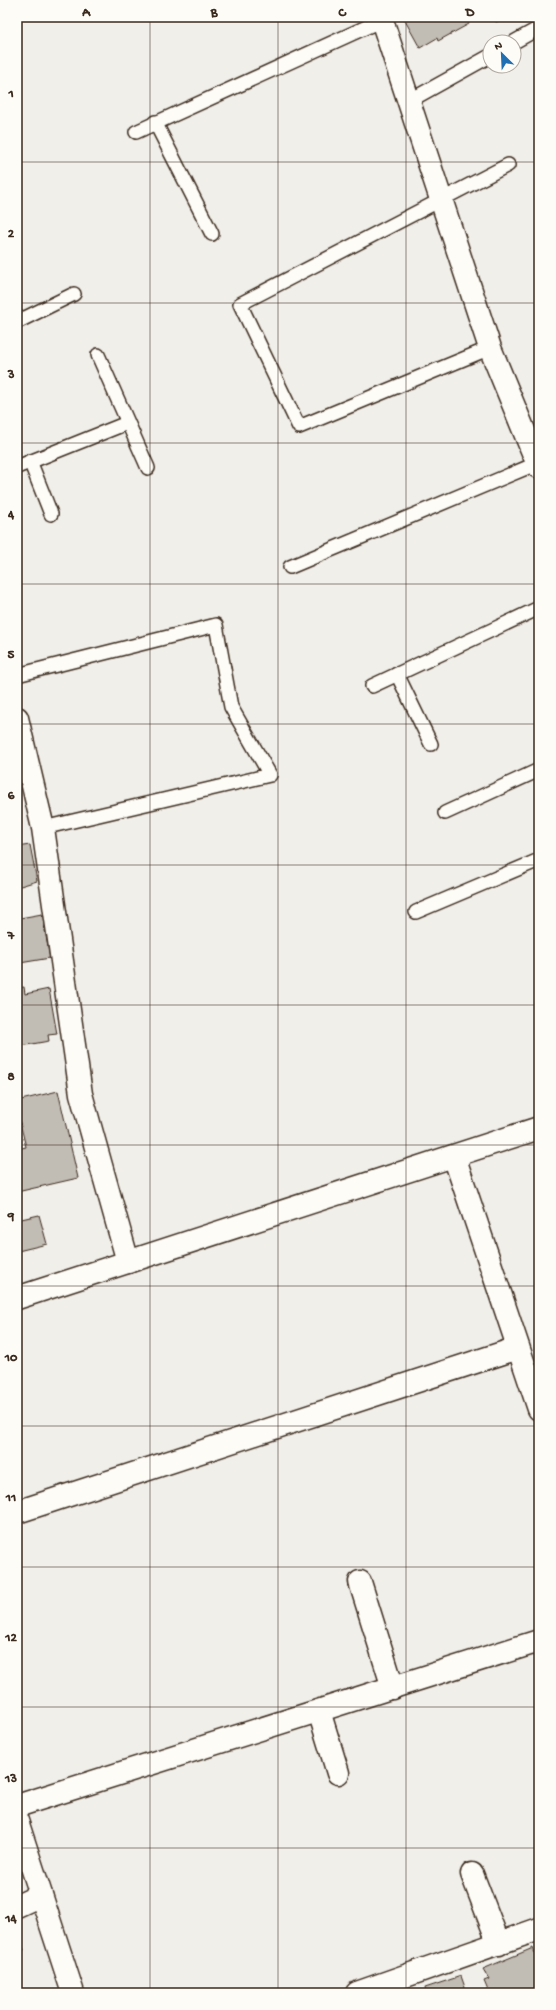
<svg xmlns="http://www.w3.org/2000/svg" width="556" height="2010" viewBox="0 0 556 2010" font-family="'Gochi Hand',sans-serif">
<rect width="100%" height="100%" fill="#f1efea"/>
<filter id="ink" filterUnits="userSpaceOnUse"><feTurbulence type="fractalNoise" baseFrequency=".025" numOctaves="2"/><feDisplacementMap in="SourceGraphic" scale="8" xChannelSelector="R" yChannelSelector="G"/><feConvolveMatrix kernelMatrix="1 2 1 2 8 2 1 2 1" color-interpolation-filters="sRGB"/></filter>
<g filter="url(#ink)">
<g fill="#c1bcb4" stroke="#3b2a1e">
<polygon points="403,17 475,17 468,21 469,24 438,41 437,38 420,48"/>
<polygon points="493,17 506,17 496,22"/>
<polygon points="17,804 21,824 17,825"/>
<polygon points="30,845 37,881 17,887 17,847"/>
<polygon points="42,914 50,958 20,963 21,968 17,968 17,924 21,924 20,918"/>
<polygon points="24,987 25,994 49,989 57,1034 48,1035 49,1041 21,1046 17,1022 17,988"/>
<polygon points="58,1091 78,1178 17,1192 17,1149 26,1147 17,1111 17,1101"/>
<polygon points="39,1215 47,1244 18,1251 17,1220"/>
<polygon points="17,1935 24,1950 17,1953"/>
<polygon points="533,1948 539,1965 539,1989 529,1993 489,1993 484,1981 489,1979 483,1969"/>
<polygon points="461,1976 467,1993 426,1993 425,1988"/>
</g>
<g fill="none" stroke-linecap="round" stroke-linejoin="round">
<defs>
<g id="lane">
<polyline points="514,42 539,28"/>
<polyline points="409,101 490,56"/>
<polyline points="155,122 212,234"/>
<polyline points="136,132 382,20"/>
<polyline points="17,322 74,294"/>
<polyline points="490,348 299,427 240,304 508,165"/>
<polyline points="98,355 148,468"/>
<polyline points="30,461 51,514"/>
<polyline points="17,467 127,423"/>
<polyline points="290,567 538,463"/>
<polyline points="397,674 431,744"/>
<polyline points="17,675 216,625 231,707 270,775 43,828"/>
<polyline points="372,686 539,608"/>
<polyline points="445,813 539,770"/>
<polyline points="416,912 539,860"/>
</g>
<g id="street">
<polyline points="381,17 490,348 539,467"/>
<polyline points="17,718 43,828 81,1094 128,1262"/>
<polyline points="454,1156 539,1409"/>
<polyline points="17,1512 518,1348"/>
<polyline points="360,1582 393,1688"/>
<polyline points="319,1711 338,1773"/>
<polyline points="17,1806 539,1641"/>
<polyline points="472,1874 499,1944"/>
<polyline points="17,1906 41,1895"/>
<polyline points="357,1993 539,1929"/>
</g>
<g id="secondary">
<polyline points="17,1298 539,1128"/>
<polyline points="17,1821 73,1993"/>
</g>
</defs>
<use href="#lane" stroke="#3b2a1e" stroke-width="16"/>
<use href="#street" stroke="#3b2a1e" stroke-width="25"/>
<use href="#secondary" stroke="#3b2a1e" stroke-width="25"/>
<use href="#lane" stroke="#fdfcf7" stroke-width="13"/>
<use href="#street" stroke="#fdfcf7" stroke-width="22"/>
<use href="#secondary" stroke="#fdfcf7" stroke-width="22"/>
</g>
</g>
<path fill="none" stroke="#3b2a1e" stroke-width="1" stroke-opacity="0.55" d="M150,17V1993M278,17V1993M406,17V1993M17,162H539M17,303H539M17,443H539M17,584H539M17,724H539M17,865H539M17,1005H539M17,1145H539M17,1286H539M17,1426H539M17,1567H539M17,1707H539M17,1848H539"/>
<rect width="556" height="2010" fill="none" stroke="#fdfcf7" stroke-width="44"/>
<g transform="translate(502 54) rotate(336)"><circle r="19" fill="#fdfcf7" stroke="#afa8a0"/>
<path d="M0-3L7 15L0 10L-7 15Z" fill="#1f6fb2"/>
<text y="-6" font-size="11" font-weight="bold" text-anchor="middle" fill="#3b2a1e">N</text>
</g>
<rect x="22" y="22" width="512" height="1966" fill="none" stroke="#3b2a1e" stroke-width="1.5"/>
<g font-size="13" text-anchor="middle" font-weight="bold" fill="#3b2a1e">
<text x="86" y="16">A</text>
<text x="214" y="16">B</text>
<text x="342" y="16">C</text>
<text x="470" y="16">D</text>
<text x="11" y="97">1</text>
<text x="11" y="237">2</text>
<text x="11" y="378">3</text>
<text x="11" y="518">4</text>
<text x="11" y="658">5</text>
<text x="11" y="799">6</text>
<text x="11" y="939">7</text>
<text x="11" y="1080">8</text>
<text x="11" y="1220">9</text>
<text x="11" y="1361">10</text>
<text x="11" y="1501">11</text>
<text x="11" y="1641">12</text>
<text x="11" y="1782">13</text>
<text x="11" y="1922">14</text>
</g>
</svg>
